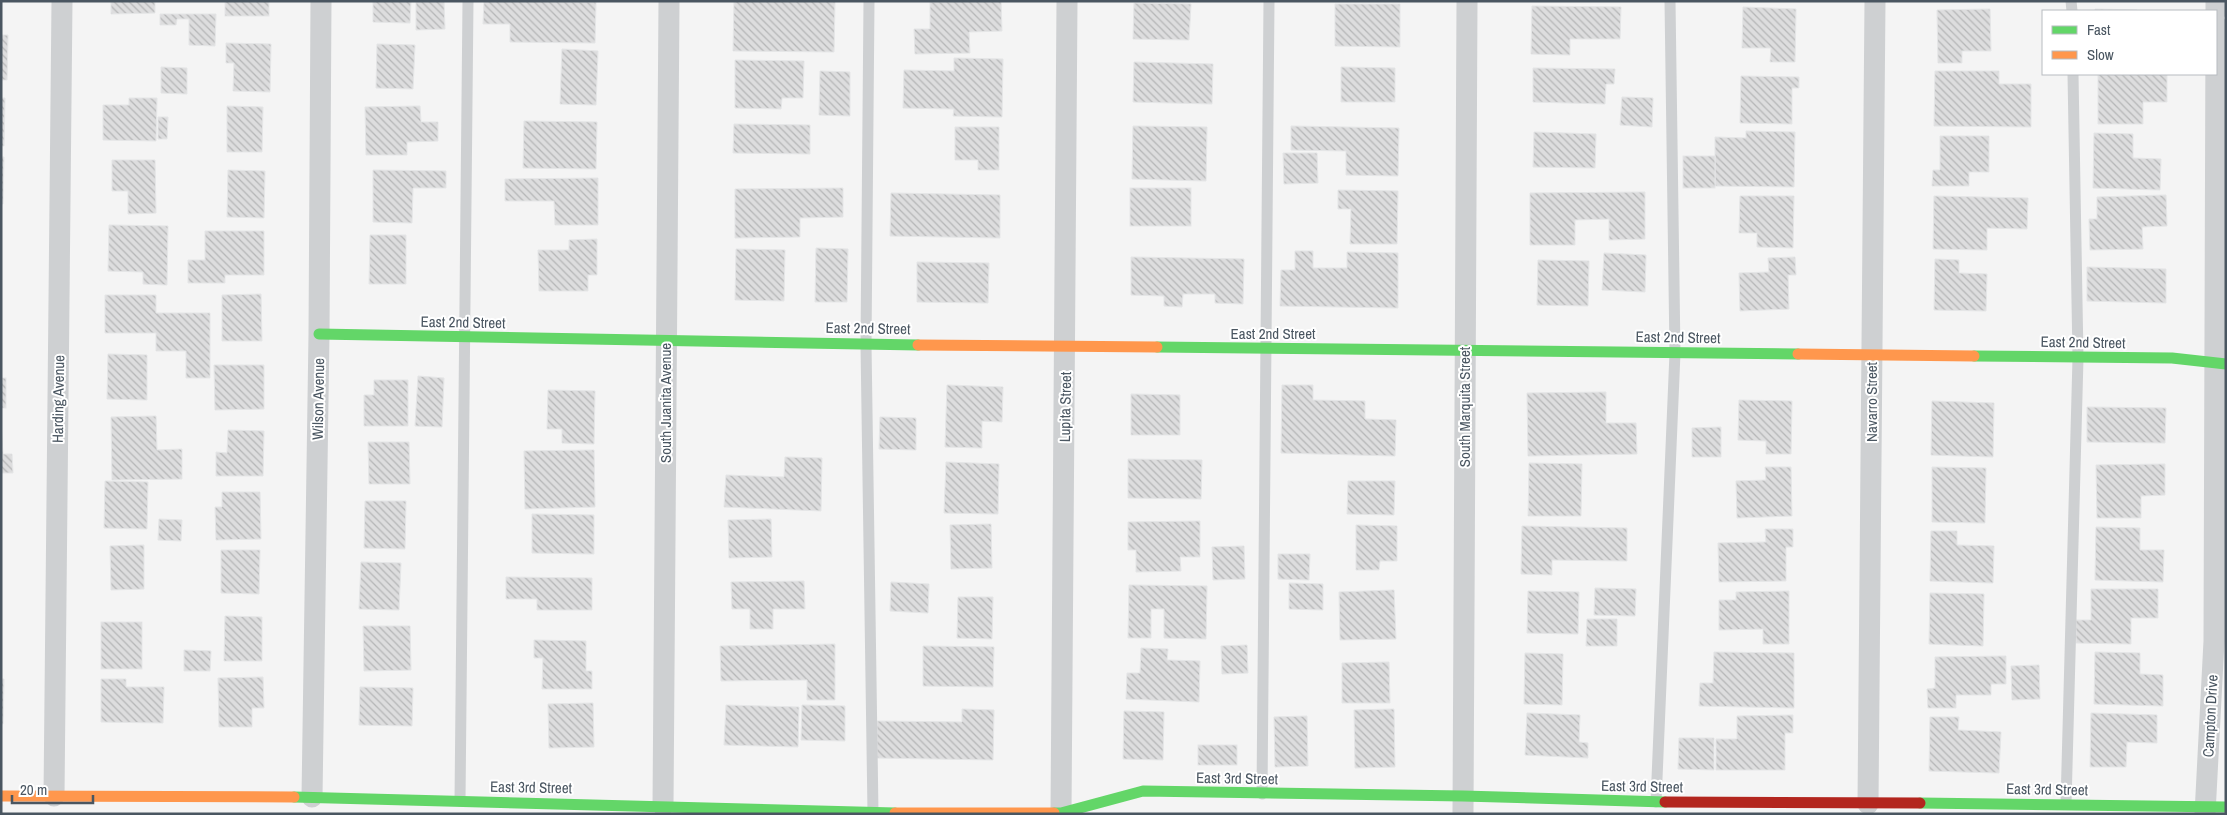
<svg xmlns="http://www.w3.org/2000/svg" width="2227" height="815" viewBox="0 0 2227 815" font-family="'Archivo Narrow',sans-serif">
<defs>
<pattern id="building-back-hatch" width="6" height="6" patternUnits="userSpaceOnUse" patternTransform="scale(1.25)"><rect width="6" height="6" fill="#ddddde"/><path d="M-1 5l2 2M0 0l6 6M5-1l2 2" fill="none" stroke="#b5b6b7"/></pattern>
</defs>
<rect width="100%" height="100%" fill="#f4f4f4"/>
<g fill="url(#building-back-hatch)" stroke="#e5e6e7">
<polygon points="111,1 155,1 155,13 111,14"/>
<rect x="225" y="1" width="44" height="15"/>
<polygon points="373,1 411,1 410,23 373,22"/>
<polygon points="416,1 444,1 445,29 416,30"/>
<polygon points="484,1 596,2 595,43 510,42 510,24 483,24"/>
<polygon points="734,1 835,1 834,52 733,51"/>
<polygon points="1001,1 1002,31 969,32 970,53 915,54 914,29 930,29 930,2"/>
<polygon points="1134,3 1191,4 1189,40 1133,39"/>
<polygon points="1335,4 1400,4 1400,47 1335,46"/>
<polygon points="1532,6 1621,7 1620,39 1570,39 1570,55 1531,54"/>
<polygon points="1743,7 1796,9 1795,62 1770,62 1771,48 1742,48"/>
<polygon points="1990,9 1991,51 1962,51 1962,63 1938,63 1937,10"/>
<polygon points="2095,9 2137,10 2137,11 2095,11"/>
<polygon points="160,14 216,14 215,46 189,45 189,19 177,19 176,25 160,25"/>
<polygon points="1,35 8,35 7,80 1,80"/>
<polygon points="226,43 271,44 270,92 233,91 234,63 226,63"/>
<polygon points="377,44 415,45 413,89 376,88"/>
<polygon points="562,49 598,51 596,105 560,104"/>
<polygon points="954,58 1003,59 1002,117 953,116 954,109 903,108 904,70 954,71"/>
<polygon points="735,60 804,61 803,98 782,98 781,109 735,108"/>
<polygon points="1134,62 1213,64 1212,104 1133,102"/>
<polygon points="161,67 187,68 187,94 161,93"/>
<polygon points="1341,67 1395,68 1395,102 1341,102"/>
<polygon points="1533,68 1615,69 1614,84 1606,84 1605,104 1533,102"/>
<polygon points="820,71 850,72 850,116 819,115"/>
<polygon points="1935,71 1999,71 1999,84 2031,84 2031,127 1934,126"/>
<polygon points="2098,74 2167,74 2167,102 2143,102 2143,124 2098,124"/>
<polygon points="1741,76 1799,77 1799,88 1792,88 1792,124 1740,123"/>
<polygon points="1622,97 1653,98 1652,127 1620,125"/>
<polygon points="1,98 5,98 4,146 1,146"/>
<polygon points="129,98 157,98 156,141 103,140 103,105 129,105"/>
<polygon points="227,106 263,107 262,152 227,152"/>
<polygon points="420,106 421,122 438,122 438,141 407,142 407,155 366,155 365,107"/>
<polygon points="158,117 168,117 167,139 158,139"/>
<polygon points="524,121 597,122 596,169 523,168"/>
<polygon points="734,124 810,125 810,154 733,153"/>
<polygon points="1133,126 1207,127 1206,181 1132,179"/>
<polygon points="1291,126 1399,128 1398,176 1346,175 1346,151 1291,150"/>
<polygon points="955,127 999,127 999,170 978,170 978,160 955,160"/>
<polygon points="1746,131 1795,132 1794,187 1715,186 1715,137 1746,138"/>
<polygon points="1534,132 1596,134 1595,168 1533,167"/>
<polygon points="2094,133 2133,134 2133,158 2161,159 2160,190 2093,188"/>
<polygon points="1940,136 1989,136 1989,172 1969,172 1969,186 1932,186 1933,170 1940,170"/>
<polygon points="1283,153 1317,153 1318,183 1284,184"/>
<rect x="1683" y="156" width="32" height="32"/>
<polygon points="1,157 4,157 3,204 1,204"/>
<polygon points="112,160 155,160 156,213 128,214 128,191 112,191"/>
<polygon points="228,170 265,171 264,218 227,217"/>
<polygon points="373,170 446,171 446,188 413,188 412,223 373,222"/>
<polygon points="598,178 598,225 555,225 554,201 505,201 505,179"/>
<polygon points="843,188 843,217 800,218 800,237 735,238 735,189"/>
<rect x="1130" y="188" width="61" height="38"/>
<polygon points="1338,190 1398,191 1397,244 1350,244 1351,209 1338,209"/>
<polygon points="1645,192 1645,239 1609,240 1609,219 1575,220 1575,245 1530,245 1530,193"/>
<polygon points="891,193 1000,195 1000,238 890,236"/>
<polygon points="2166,195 2167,226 2142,227 2143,249 2090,250 2089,219 2097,219 2097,197"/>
<polygon points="1740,196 1794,196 1793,248 1757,247 1757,233 1739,233"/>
<polygon points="1934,196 2028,198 2027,229 1987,228 1987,250 1933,249"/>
<polygon points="109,225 168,226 167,285 143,284 143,272 108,271"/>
<polygon points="205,231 264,231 264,275 225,275 225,283 188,283 188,260 205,260"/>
<polygon points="370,235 406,235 406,284 369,284"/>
<polygon points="597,239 597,275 588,275 588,291 539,291 538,250 569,250 569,240"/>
<polygon points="816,248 848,249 847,302 815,302"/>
<polygon points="736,249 785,250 784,301 735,300"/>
<polygon points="1295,251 1313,251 1313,268 1347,268 1347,252 1398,253 1398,308 1280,306 1281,270 1295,270"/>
<polygon points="1604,253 1646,255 1645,292 1602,290"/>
<polygon points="1131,257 1244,259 1243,304 1215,303 1215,294 1183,294 1182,307 1164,306 1164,296 1131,295"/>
<polygon points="1795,257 1796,275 1788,275 1789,309 1740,311 1739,273 1769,272 1768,258"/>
<polygon points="1935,259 1959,260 1959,273 1987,274 1986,311 1934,310"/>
<polygon points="1538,260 1589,261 1588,306 1537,305"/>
<polygon points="917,262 989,263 988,303 917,302"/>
<polygon points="2087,267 2166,269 2166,303 2087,301"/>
<polygon points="261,294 262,341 222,341 222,295"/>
<polygon points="105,295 156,295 156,313 210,313 210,378 186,378 186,351 156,351 156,333 105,333"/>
<polygon points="108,354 147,355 147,400 107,399"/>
<polygon points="214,365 264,365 264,409 215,410"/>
<polygon points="418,376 444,378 442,427 415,426"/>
<rect x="1" y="378" width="5" height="30"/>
<polygon points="374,380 408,380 408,426 364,426 364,395 374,395"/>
<polygon points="947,385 1003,387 1002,422 982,421 982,448 945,447"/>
<polygon points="1282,385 1313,385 1313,400 1365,401 1365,419 1396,420 1395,456 1281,453"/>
<polygon points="548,390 595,391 594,444 562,443 562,429 547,429"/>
<polygon points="1606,392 1606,423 1636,423 1637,454 1528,456 1527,393"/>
<polygon points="1131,394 1180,395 1180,435 1131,435"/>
<polygon points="1739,400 1792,401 1791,454 1766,454 1766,441 1738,440"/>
<polygon points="1932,401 1994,403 1993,457 1931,455"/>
<polygon points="2087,407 2166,408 2165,443 2087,442"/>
<polygon points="156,416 157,450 182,449 182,479 112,480 111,417"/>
<polygon points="880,417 916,418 916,450 879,449"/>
<polygon points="1,424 3,454 12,454 13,473 1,473"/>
<polygon points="1721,427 1721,457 1692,457 1692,428"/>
<polygon points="228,430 264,431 263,476 216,476 216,452 227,453"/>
<polygon points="368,442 409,442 410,484 369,484"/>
<polygon points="594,450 595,507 525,509 524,451"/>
<polygon points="785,457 822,458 821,511 724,507 726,475 784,477"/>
<polygon points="1128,459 1202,460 1201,499 1128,498"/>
<polygon points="946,462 999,464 998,514 944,513"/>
<polygon points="1529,463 1582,464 1581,516 1528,516"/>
<polygon points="2165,464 2165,495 2141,496 2141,518 2097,518 2096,465"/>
<polygon points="1765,467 1791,467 1792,516 1737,518 1736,481 1766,480"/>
<polygon points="1932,467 1986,468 1985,523 1932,522"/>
<polygon points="105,481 148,482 147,529 104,528"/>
<polygon points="1348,481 1395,481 1394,515 1347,514"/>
<polygon points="222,492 260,492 261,539 216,540 215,507 222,507"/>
<polygon points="365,501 406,501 405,549 364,548"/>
<polygon points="532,514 594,515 594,554 532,553"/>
<polygon points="159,519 182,520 181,541 158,540"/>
<polygon points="771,519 772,557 729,558 728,520"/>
<polygon points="1200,521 1200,557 1180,557 1181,571 1136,572 1136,550 1128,550 1128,522"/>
<polygon points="991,524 992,568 951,569 950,525"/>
<polygon points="1356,525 1397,526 1397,561 1380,561 1379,570 1356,570"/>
<polygon points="1522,526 1627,528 1627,561 1552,560 1552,575 1521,574"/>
<polygon points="2096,527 2140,528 2140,550 2164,550 2163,582 2095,580"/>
<polygon points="1765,529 1793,529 1793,547 1786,547 1786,581 1719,582 1718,543 1766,542"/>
<polygon points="1931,531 1957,531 1957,545 1994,546 1993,583 1930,581"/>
<polygon points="144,545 144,589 111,590 110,546"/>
<polygon points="1244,546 1245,579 1213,580 1212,547"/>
<polygon points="221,550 260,550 259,594 221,593"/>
<polygon points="1278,554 1310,554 1309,580 1278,579"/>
<polygon points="361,562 401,563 399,610 359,609"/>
<polygon points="506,577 592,578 592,610 537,610 537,599 506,599"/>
<polygon points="804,581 805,609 773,609 773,629 750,629 750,609 732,609 731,582"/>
<polygon points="891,582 929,584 928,613 890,611"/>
<polygon points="1289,583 1323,584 1323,610 1289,609"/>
<polygon points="1129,585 1207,586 1206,639 1164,638 1164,609 1151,609 1151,638 1128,638"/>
<polygon points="1595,588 1636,589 1635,616 1594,615"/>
<polygon points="2091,589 2158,589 2158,618 2131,618 2131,644 2076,643 2076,620 2091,620"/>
<polygon points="1394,590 1396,639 1340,640 1339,592"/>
<polygon points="1528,591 1579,592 1578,634 1527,633"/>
<polygon points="1789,591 1789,644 1763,644 1763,629 1719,630 1719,600 1736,600 1736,592"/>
<polygon points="1930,593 1984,594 1983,646 1929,644"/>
<polygon points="958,597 993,597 992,639 957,638"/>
<polygon points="225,616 262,617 262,661 224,661"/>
<polygon points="1587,619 1617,619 1617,646 1586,646"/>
<rect x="101" y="622" width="41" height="47"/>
<polygon points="363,626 410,626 411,670 364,671"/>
<polygon points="534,640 586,641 586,671 592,671 592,689 542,689 543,658 534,658"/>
<polygon points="835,644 835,700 807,700 807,680 721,681 720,646"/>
<polygon points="1247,645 1248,673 1222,674 1221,646"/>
<polygon points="923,646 994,647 993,687 923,686"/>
<polygon points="1141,648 1168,649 1167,660 1200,661 1199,702 1126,699 1127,673 1140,673"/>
<polygon points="184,650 211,651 210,671 184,671"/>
<polygon points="1714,652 1794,653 1794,708 1699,706 1700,683 1713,683"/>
<polygon points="2095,652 2140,653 2140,674 2163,675 2163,706 2094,704"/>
<polygon points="1525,653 1563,654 1562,705 1524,704"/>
<polygon points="2006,656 2006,684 1991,684 1991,695 1956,695 1956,708 1928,708 1927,689 1935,688 1935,657"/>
<polygon points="1389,662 1390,703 1342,703 1342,663"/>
<polygon points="2039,665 2040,699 2012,700 2011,666"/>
<polygon points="263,677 264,708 252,708 252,727 219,727 218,678"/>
<polygon points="1,679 4,679 3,724 1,724"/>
<polygon points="101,679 126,679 126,687 164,687 163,723 101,722"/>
<polygon points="360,687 413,688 412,726 359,725"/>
<polygon points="593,703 594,747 549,748 548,704"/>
<polygon points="726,705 799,707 798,747 724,745"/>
<polygon points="802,705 845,706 845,741 801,740"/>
<polygon points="962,709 994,710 993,760 877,758 877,721 962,722"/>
<polygon points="1394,709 1395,767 1355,768 1354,710"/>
<polygon points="1124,711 1164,712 1163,760 1123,759"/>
<polygon points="1527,713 1580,715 1579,742 1588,743 1588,758 1525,755"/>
<polygon points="2091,713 2157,715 2157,743 2127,742 2126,767 2090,767"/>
<polygon points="1793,715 1793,733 1785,733 1785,770 1716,770 1716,739 1737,739 1737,716"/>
<polygon points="1307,716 1308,766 1275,767 1274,717"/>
<polygon points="1930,717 1959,717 1958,730 2001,732 1999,773 1929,771"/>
<polygon points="1679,738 1714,738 1714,770 1678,769"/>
<rect x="1198" y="745" width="39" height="20"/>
</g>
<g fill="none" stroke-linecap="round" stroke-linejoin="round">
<g stroke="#ced0d2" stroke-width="11">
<polyline points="869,1 866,344 873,813"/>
<polyline points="2071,1 2072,11"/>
<polyline points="1262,794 1269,1"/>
<polyline points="460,801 468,1"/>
<polyline points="1656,802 1675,353 1670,1"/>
<polyline points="2066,804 2078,358 2073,74"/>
</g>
<g stroke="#ced0d2" stroke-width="21">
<polyline points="2216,1 2216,11"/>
<polyline points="54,796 62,1"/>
<polyline points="312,797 319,334 321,1"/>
<polyline points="1868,804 1875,1"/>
<polyline points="663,806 669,1"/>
<polyline points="1061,813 1067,1"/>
<polyline points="1463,814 1467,1"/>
<polyline points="2205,814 2214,641 2216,25"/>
</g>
<g stroke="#63d668" stroke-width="11">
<polyline points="319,334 918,345"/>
<polyline points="1157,347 1798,354"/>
<polyline points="1974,356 2172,358 2226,364"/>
<polyline points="294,797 895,813"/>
<polyline points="1920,803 2226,807"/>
<polyline points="1054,813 1061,813 1143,791 1463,796 1665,802"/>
</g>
<g stroke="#ff974d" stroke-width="11">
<polyline points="918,345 1157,347"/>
<polyline points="1798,354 1974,356"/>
<polyline points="1,796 294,797"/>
<polyline points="895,813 1054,813"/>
</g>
<polyline stroke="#b3261e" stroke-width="11" points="1665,802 1920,803"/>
</g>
<g text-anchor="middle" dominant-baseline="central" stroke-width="4" stroke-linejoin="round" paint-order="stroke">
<g font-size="15" fill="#4a5661" stroke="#fff">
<text transform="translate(463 322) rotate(1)">East 2nd Street</text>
<text transform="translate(868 328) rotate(1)">East 2nd Street</text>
<text x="1273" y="333">East 2nd Street</text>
<text transform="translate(1678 337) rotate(1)">East 2nd Street</text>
<text transform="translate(2083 342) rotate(1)">East 2nd Street</text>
<text transform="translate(58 399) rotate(-89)">Harding Avenue</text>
<text transform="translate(318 399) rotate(-89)">Wilson Avenue</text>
<text transform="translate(1871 402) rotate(-90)">Navarro Street</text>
<text transform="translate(665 403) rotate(-90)">South Juanita Avenue</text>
<text transform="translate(1065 407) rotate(-89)">Lupita Street</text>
<text transform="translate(1464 407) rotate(-90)">South Marquita Street</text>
<text transform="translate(2210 716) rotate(-87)">Campton Drive</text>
<text transform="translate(1237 778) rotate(1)">East 3rd Street</text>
<text transform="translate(1642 786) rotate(1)">East 3rd Street</text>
<text transform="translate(531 787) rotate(1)">East 3rd Street</text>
<text transform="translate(2047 789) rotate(1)">East 3rd Street</text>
</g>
</g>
<rect width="2227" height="815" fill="none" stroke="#4a5661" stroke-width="5"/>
<rect x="2042" y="10" width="175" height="65" fill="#ffffff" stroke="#b7bbc0"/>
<rect x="2052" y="26" width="25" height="8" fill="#63d668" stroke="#b7bbc0"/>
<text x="2087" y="35" font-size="15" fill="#4a5661">Fast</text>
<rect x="2052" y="51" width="25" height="8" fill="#ff974d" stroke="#b7bbc0"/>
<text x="2087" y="60" font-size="15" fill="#4a5661">Slow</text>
<path d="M12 795v8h81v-8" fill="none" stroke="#4a5661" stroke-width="2.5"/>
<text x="20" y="795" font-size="15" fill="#4a5661" stroke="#ffffff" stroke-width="4" paint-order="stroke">20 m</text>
</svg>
